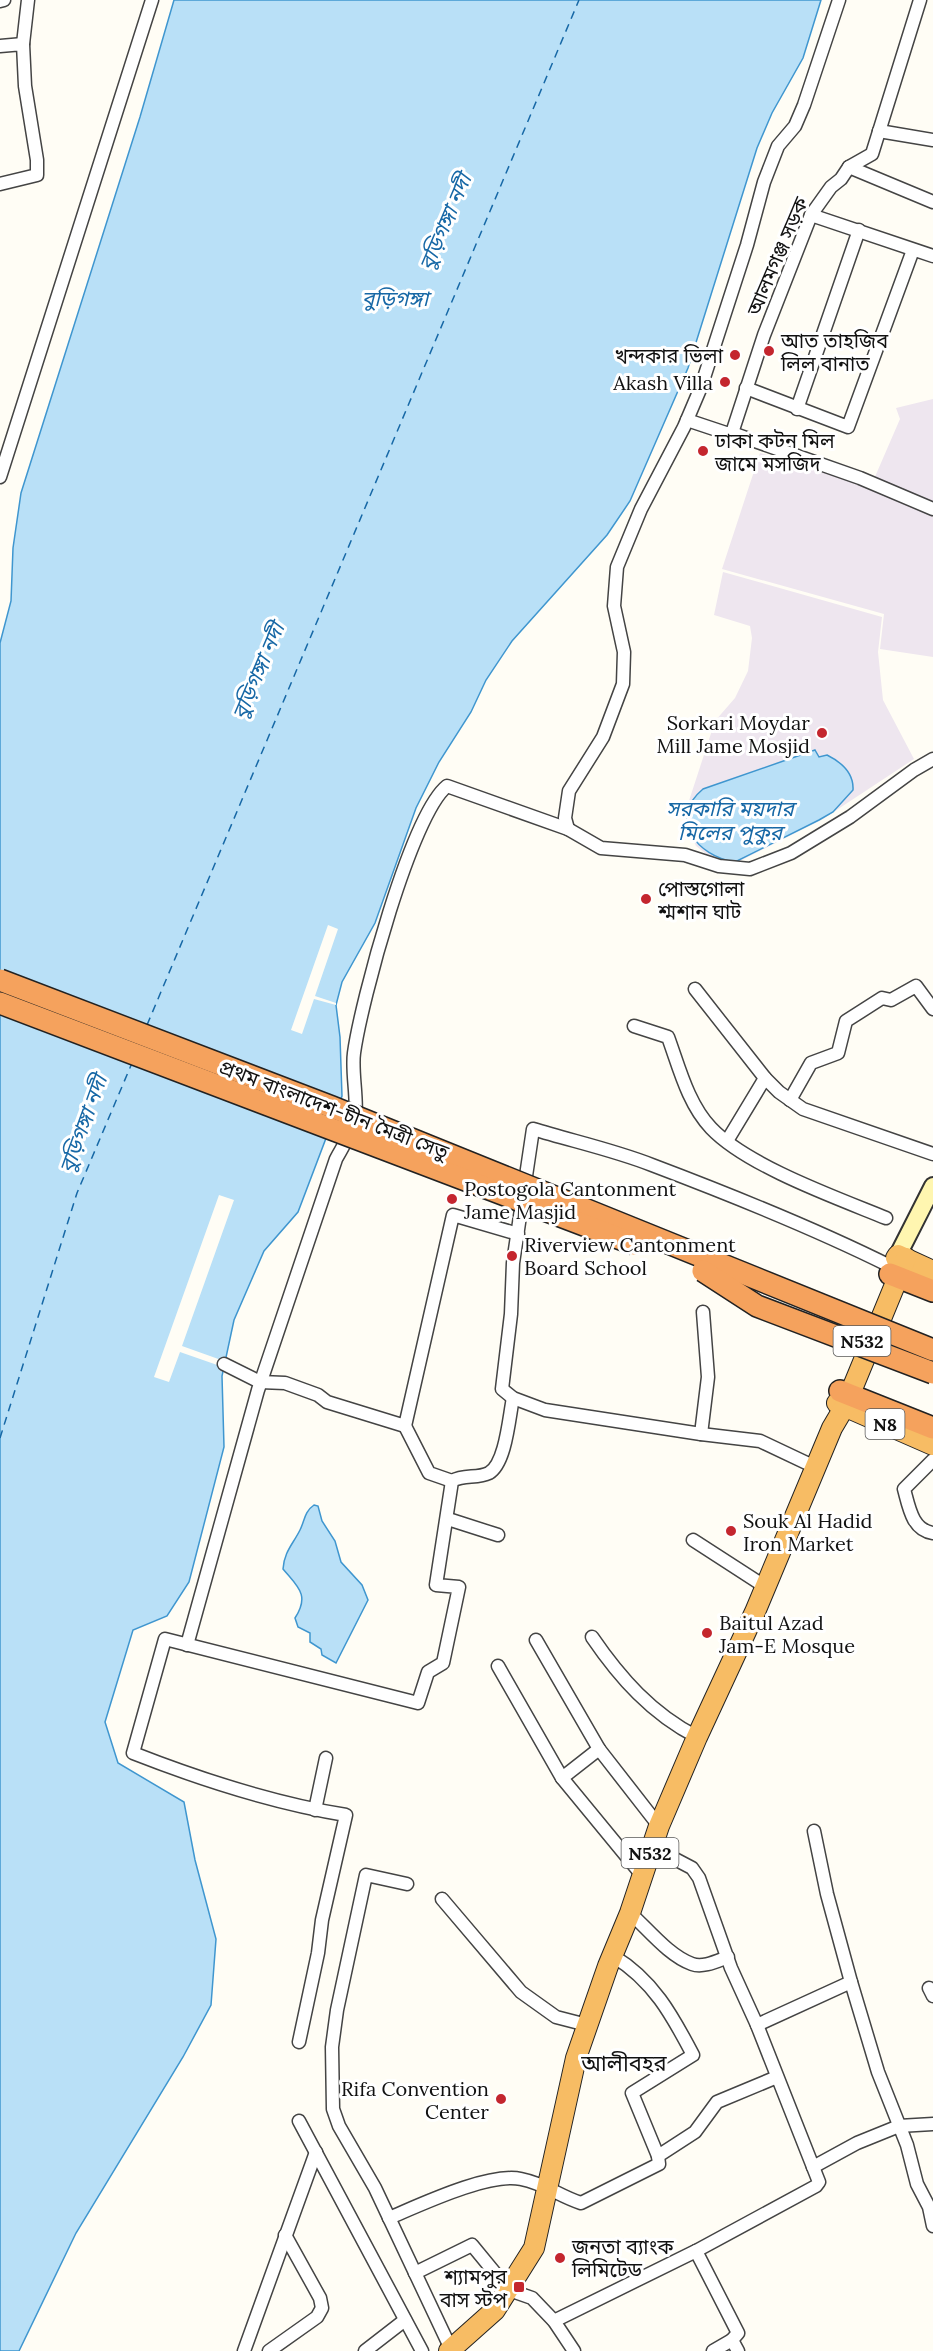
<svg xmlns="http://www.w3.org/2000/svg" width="933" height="2351" viewBox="0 0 933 2351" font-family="Lora,'Noto Sans Bengali',serif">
<rect width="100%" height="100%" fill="#fffdf5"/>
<g fill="#eee6ef">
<polygon points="933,399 933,657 880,649 884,614 722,569 760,453 860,480 871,486 900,419 896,408"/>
<polygon points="723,572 882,617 878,652 883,700 914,759 823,819 736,863 714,860 696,846 688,829 686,810 715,721 735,698 748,671 752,638 750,626 714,615"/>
</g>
<g fill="#b9e0f7" stroke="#3f96cf" stroke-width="1.5">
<polygon points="174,0 821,0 803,58 772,113 757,148 688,368 630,501 607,535 512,641 486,680 471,712 439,762 416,808 375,923 342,982 336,1005 340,1037 342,1096 298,1212 264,1251 234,1320 222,1376 224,1447 189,1582 167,1616 133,1630 105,1722 118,1763 184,1802 195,1860 216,1939 211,2005 183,2057 76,2233 19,2351 0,2351 0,643 11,601 13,548 21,493 140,117"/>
<path d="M815,750L819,757L827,755C841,762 854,773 853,790L833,812L819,820L735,862C697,856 667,819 703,789Z"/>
<path d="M314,1505L318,1506L322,1521L335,1541L341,1562L362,1585L368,1600L336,1663L322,1655L321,1649L310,1642V1633L298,1627L295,1618C310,1595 298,1587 283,1569C284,1552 293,1544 300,1530C305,1520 304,1512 314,1505Z"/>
</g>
<g fill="#fffdf5">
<polygon points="328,925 338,929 315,996 336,1003 336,1005 314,999 302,1034 291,1030"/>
<polygon points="219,1195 234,1200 182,1346 224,1361 223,1367 180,1352 169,1382 154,1377"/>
</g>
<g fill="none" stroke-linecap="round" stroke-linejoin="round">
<g stroke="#1768a6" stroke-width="1.5" stroke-dasharray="8 6" stroke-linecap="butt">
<polyline points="147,1025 579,0"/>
<polyline points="0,1438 77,1193 132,1063"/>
</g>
<defs>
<g id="minor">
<polyline points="0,1 4,0"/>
<polyline points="23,44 28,0"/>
<polyline points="0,46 23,44 25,86 37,160 37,175 0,184"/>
<polyline points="879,131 933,140"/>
<polyline points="849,167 933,202"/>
<polyline points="811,215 933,256"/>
<polyline points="746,388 848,427 913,250"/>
<polyline points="797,409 859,230"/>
<polyline points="687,420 729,434 732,433 764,335 811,215 831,187 841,179 849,167 872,154 920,0"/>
<polyline points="732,433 860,478 933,509"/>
<polyline points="0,477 152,0"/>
<polyline points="568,829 565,818 569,791 603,737 623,684 624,652 614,606 617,567 641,509 684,427 701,387 747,245 764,182 778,146 795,126 804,105 839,0"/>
<polyline points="695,989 765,1078 779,1092 803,1109 933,1154"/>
<path d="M634,1026L668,1037C679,1067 688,1104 711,1128C747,1166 837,1198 886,1218"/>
<polyline points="790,1100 811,1063 838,1053 846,1021 882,998 891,1000 916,986 933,1009"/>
<polyline points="727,1141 765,1078"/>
<polyline points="224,1364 260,1382 285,1383 318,1395 327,1402 405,1426 453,1215 518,1234"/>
<polyline points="405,1426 429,1473 452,1481"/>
<polyline points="701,1434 708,1377 703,1312"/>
<path d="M933,1460L904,1489C909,1507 912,1530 933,1533"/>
<path d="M815,1467L760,1441L701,1434L545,1410L513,1398L502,1389L511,1314L513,1263L533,1129C572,1141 614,1150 652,1165C734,1196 814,1228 892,1267"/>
<polyline points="448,1519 498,1535"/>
<polyline points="693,1540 764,1586"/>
<path d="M592,1637C620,1678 652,1714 697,1737"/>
<polyline points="536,1640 599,1749 659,1826"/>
<path d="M187,1645L258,1390L336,1159C342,1148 349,1137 353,1126C360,1107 351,1074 354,1053C361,1002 411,815 447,786L568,829L601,848L685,855L719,866L750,869L791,853L850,817L914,770L933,759"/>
<polyline points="498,1666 562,1778"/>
<polyline points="599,1749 562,1778 641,1874"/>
<polyline points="315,1810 326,1758"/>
<polyline points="814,1831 827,1894 851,1982"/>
<polyline points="652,1847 692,1868 699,1878 731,1968 757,2025 819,2182 816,2186 696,2251"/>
<polyline points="407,1884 366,1875 337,2010 332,2047 333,2109 339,2126 375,2188 451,2349"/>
<polyline points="442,1899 521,1992 556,2017 587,2025"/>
<path d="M630,1913C648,1929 669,1956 692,1964C703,1968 717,1961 728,1957"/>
<path d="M613,1956C653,1980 672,2015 693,2055L632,2093L658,2156"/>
<polyline points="929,1988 933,1996"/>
<polyline points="757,2025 851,1982 878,2072 907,2145 917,2184 929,2207 933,2226"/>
<path d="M299,2042L318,1953L322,1920L346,1815C272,1803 202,1780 133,1753L165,1639L418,1703L428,1672L443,1663L459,1587L436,1585L452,1481C464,1474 477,1479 489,1473C506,1463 509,1417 513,1398"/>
<polyline points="299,2121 422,2351"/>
<polyline points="813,2167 857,2143 899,2126 933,2124"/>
<path d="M389,2218C420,2205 489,2172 521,2179C546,2184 559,2196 581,2203L659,2164L658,2156L695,2132L717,2102L777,2077"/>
<polyline points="415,2273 472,2245 509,2290 532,2298 554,2321 574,2351"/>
<polyline points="554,2321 696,2251 738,2333 732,2340 738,2351"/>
<polyline points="244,2351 316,2152"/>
<polyline points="269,2351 317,2317 322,2308 320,2298 285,2235"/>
<polyline points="365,2351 405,2320"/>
<polyline points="713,2351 732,2340"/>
</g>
<polyline id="secondary" points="898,1255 933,1186"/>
<g id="trunk">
<polyline points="896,1258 898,1255 933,1271"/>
<polyline points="837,1403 933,1445"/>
<polyline points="449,2351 495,2310 534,2248 576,2058 608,1966 630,1913 659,1826 697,1737 755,1612 832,1428 845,1406 906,1258"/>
</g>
<g id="motorway">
<polyline points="890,1274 933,1291"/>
<polyline points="840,1391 933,1428"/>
</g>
</defs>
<use href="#minor" stroke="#444" stroke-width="15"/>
<use href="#secondary" stroke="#333" stroke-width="20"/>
<use href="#trunk" stroke="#222" stroke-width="22"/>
<use href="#motorway" stroke="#222" stroke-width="24"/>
<use href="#minor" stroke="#fff" stroke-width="12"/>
<use href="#secondary" stroke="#fff6b0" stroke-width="16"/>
<use href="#trunk" stroke="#f7bc64" stroke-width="20"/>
<use href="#motorway" stroke="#f5a25d" stroke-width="21"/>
<defs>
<g id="motorway-bridge">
<polyline points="0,980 332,1107 933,1350"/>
<polyline points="0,1003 634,1244"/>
<polyline points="703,1271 757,1306 933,1373"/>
</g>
</defs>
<use href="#motorway-bridge" stroke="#222" stroke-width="24" stroke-linecap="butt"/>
<use href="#motorway-bridge" stroke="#f5a25d" stroke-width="21"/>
</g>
<g fill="#c4262e" stroke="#fff" stroke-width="2">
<circle cx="769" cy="351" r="6"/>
<circle cx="735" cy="355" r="6"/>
<circle cx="725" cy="382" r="6"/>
<circle cx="703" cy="451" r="6"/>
<circle cx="822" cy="733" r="6"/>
<circle cx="646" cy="899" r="6"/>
<circle cx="452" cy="1199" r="6"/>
<circle cx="512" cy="1256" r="6"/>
<circle cx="731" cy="1531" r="6"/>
<circle cx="707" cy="1633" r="6"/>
<circle cx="501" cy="2099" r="6"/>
<circle cx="560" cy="2258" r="6"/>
<rect x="513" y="2281" width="12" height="12" rx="3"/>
</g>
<g text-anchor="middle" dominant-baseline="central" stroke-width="6" stroke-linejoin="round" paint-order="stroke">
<g fill="#fff" stroke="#585858" stroke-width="1.5">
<rect x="833.5" y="1326" width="57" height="30" rx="4.5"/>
<rect x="865.5" y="1409" width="39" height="30" rx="4.5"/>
<rect x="621.5" y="1838" width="57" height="30" rx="4.5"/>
</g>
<g font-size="18" font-weight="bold" fill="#111">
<text x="862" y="1341">N532</text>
<text x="885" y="1424">N8</text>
<text x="650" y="1853">N532</text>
</g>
<g font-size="20" fill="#111" stroke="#fff">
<text transform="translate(777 256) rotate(-67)">আলমগঞ্জ সড়ক</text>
<text transform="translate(334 1109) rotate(21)">প্রথম বাংলাদেশ-চীন মৈত্রী সেতু</text>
</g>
<g font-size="20" fill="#111" stroke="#fff" text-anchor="start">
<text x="781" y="340">আত তাহজিব<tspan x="781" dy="23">লিল বানাত</tspan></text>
<text x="723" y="355" text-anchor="end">খন্দকার ভিলা</text>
<text x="713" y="382" text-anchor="end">Akash Villa</text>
<text x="715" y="440">ঢাকা কটন মিল<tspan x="715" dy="23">জামে মসজিদ</tspan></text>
<text x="810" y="722" text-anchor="end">Sorkari Moydar<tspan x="810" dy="23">Mill Jame Mosjid</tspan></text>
<text x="658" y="888">পোস্তগোলা<tspan x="658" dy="23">শ্মশান ঘাট</tspan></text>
<text x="464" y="1188">Postogola Cantonment<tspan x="464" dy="23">Jame Masjid</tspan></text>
<text x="524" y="1244">Riverview Cantonment<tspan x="524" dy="23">Board School</tspan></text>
<text x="743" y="1520">Souk Al Hadid<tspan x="743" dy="23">Iron Market</tspan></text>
<text x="719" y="1622">Baitul Azad<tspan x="719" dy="23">Jam-E Mosque</tspan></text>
<text x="489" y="2088" text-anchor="end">Rifa Convention<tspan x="489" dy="23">Center</tspan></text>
<text x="572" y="2246">জনতা ব্যাংক<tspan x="572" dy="23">লিমিটেড</tspan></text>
<text x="507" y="2276" text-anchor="end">শ্যামপুর<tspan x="507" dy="23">বাস স্টপ</tspan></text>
</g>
<g font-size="21" font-style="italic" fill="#1768a6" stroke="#fff">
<text transform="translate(445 222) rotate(-67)">বুড়িগঙ্গা নদী</text>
<text x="395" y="298">বুড়িগঙ্গা</text>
<text transform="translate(258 671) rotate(-67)">বুড়িগঙ্গা নদী</text>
<text x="730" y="808">সরকারি ময়দার<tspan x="730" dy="24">মিলের পুকুর</tspan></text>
<text transform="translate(83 1124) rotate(-70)">বুড়িগঙ্গা নদী</text>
</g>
<g font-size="22" fill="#111" stroke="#fff">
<text x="624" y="2063">আলীবহর</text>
</g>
</g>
</svg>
